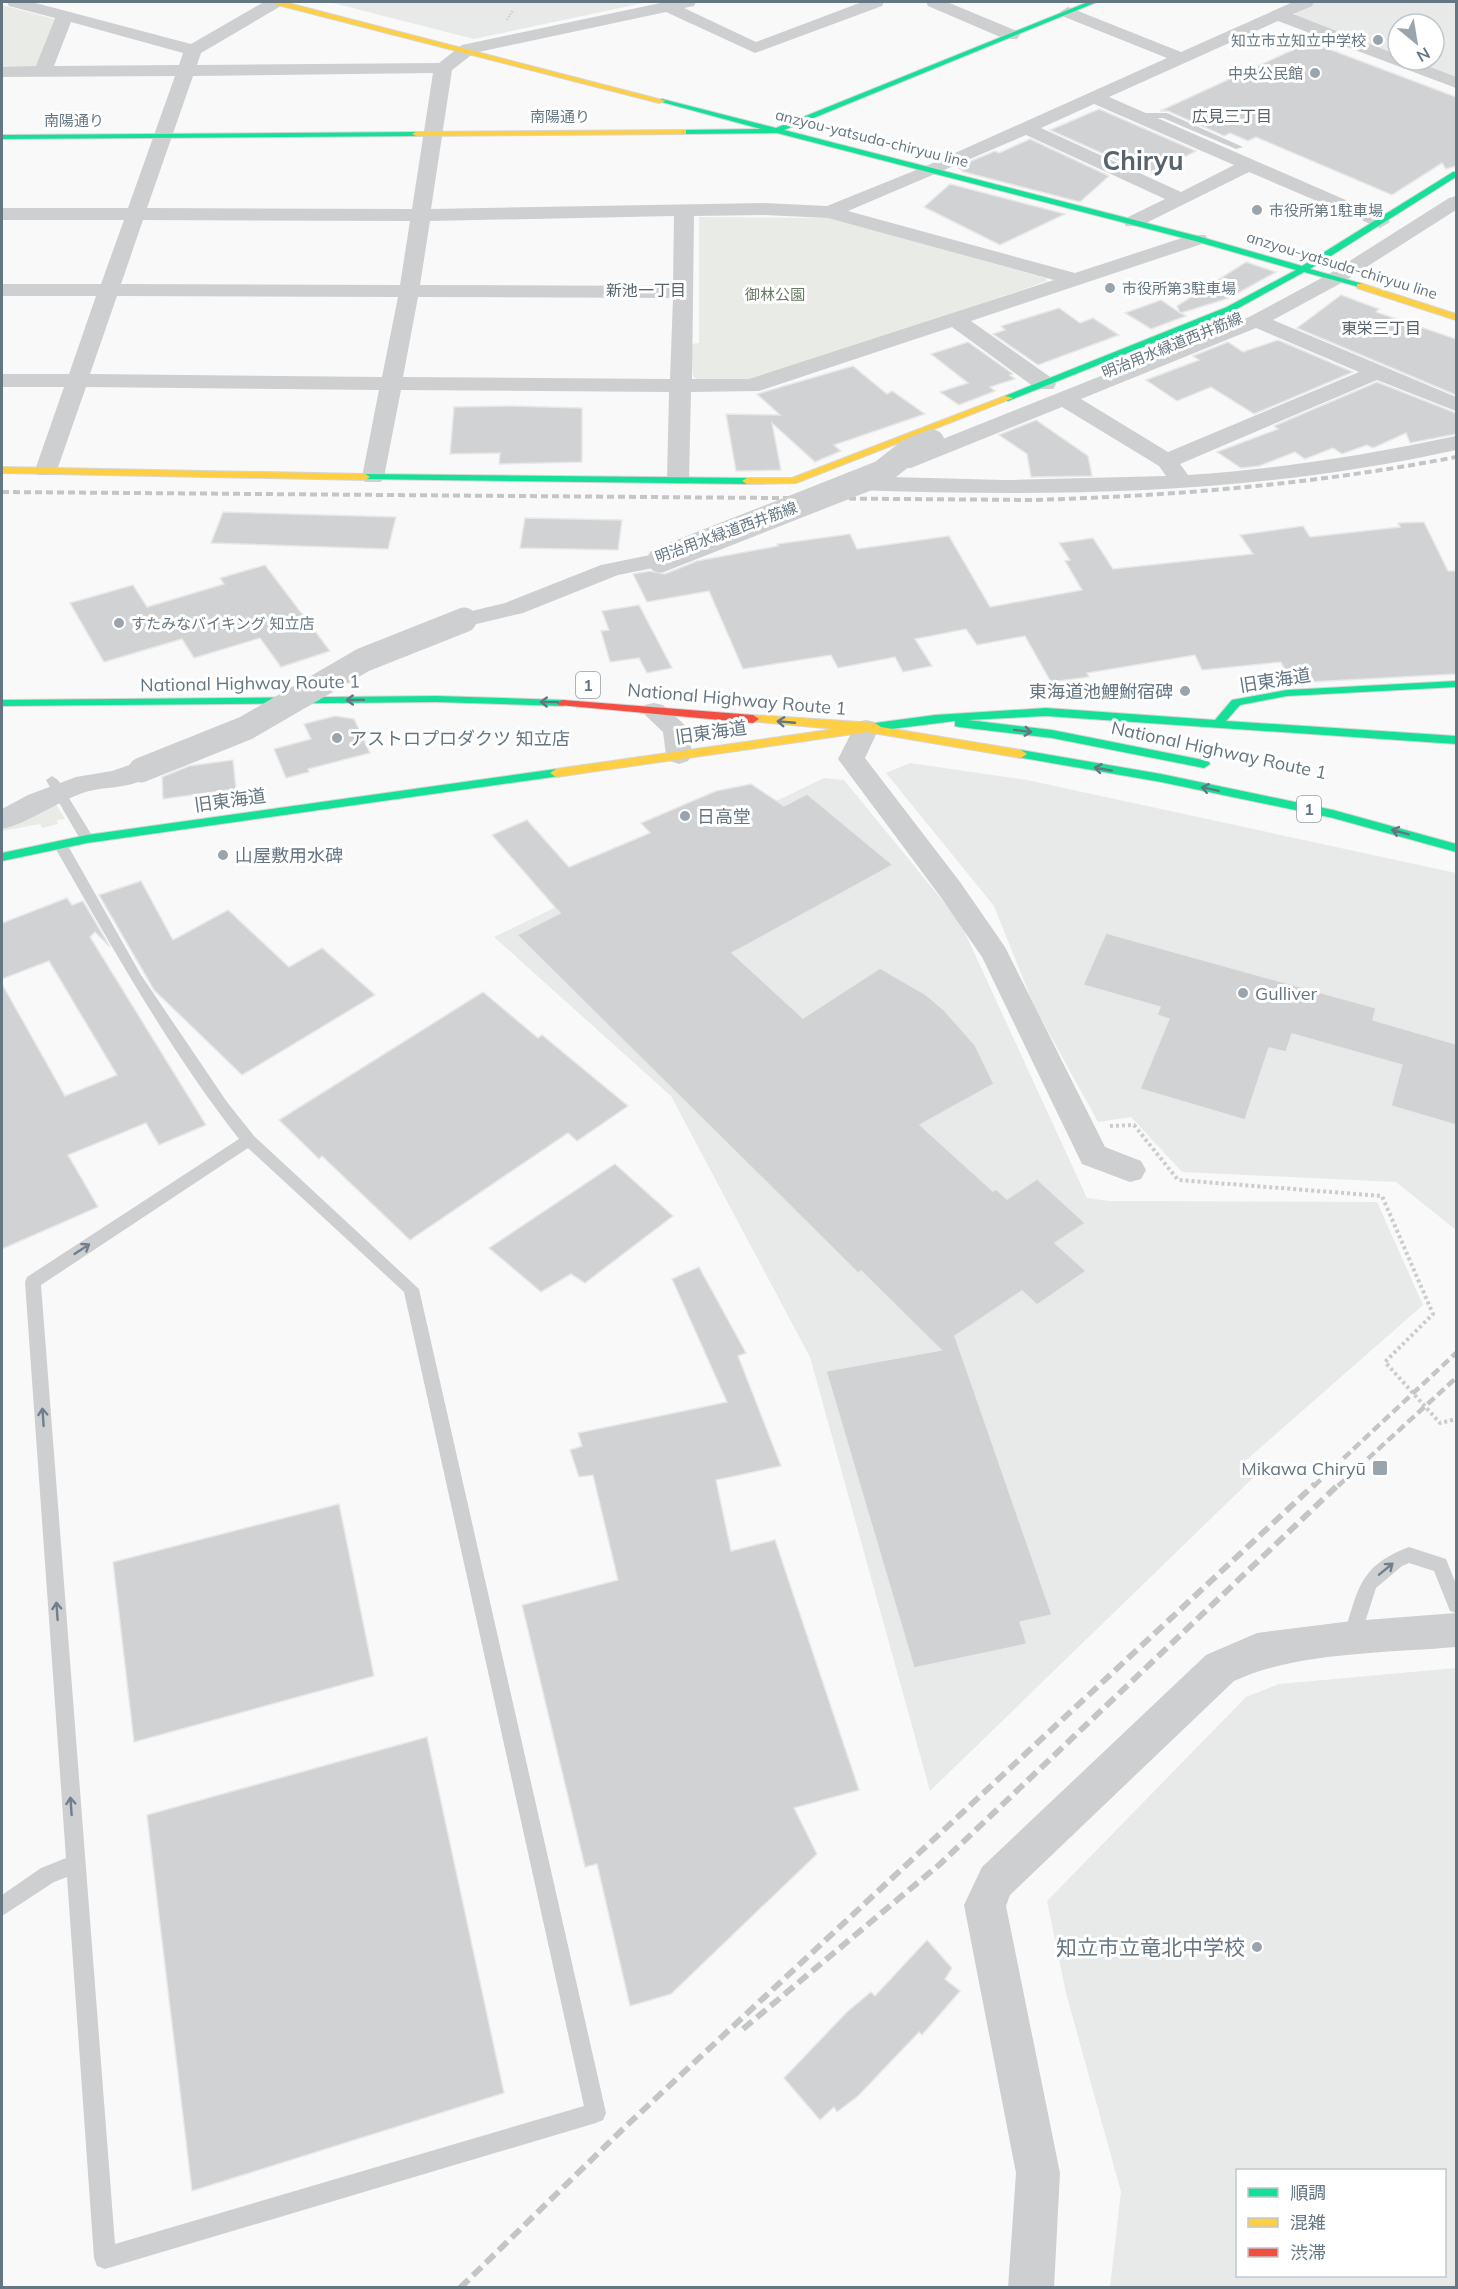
<svg xmlns="http://www.w3.org/2000/svg" width="1458" height="2289" viewBox="0 0 1458 2289" font-family="Mulish,'Noto Sans JP',sans-serif">
<rect width="100%" height="100%" fill="#f9f9f9"/>
<g fill="#e8e9e9" fill-rule="evenodd">
<polygon points="329,2 648,2 474,39"/>
<polygon points="1316,2 1456,2 1456,78 1410,60 1434,60 1434,24 1398,24 1398,55 1296,16 1294,12"/>
<polygon points="910,763 1027,780 1456,873 1456,1230 1396,1182 1182,1172 1131,1117 1098,1122 1034,1006 994,906 886,773"/>
<polygon points="824,778 844,780 960,922 1087,1198 1109,1201 1377,1202 1423,1305 1244,1462 1259,1472 930,1791 810,1357 671,1096 494,937"/>
<path d="M1456,1668V2287H1110L1121,2192L1066,1993L1047,1901L1246,1697L1279,1684ZM1444,2170V2276H1238V2170Z"/>
</g>
<g fill="#e8ebe6">
<polygon points="2,5 54,19 37,67 2,67"/>
<polygon points="699,217 829,218 1046,278 1047,281 750,383 701,381 693,377 691,344 699,343"/>
<polygon points="53,800 65,819 57,820 58,824 42,828 40,824 2,831 2,824"/>
</g>
<g fill="#d0d2d3" stroke="#e8e8e8" stroke-width="1.5">
<polygon points="1310,42 1456,97 1456,166 1446,169 1442,163 1392,195 1256,137 1248,141 1230,133 1224,136 1168,111 1160,111"/>
<polygon points="1099,109 1196,151 1154,173 1132,164 1128,165 1050,130"/>
<polygon points="1030,139 1109,176 1080,202 964,172 957,167 995,151 999,153"/>
<polygon points="950,184 1065,214 1000,245 924,207"/>
<polygon points="1246,262 1276,272 1229,298 1181,313 1186,316 1151,329 1125,313 1161,300 1180,313 1177,306"/>
<polygon points="1341,295 1379,309 1376,312 1456,339 1456,395 1297,328"/>
<polygon points="1059,308 1080,323 1093,318 1119,335 1038,365 993,334 1005,330 1001,326"/>
<polygon points="1278,340 1353,372 1254,414 1211,387 1177,401 1146,380 1199,360 1193,356 1228,342 1243,352"/>
<polygon points="968,342 1013,374 1010,375 1015,379 990,387 995,391 959,405 940,392 968,383 931,354"/>
<polygon points="853,366 887,394 892,391 925,414 834,445 841,451 815,462 772,423 781,470 736,471 726,414 780,415 757,394"/>
<polygon points="1377,382 1456,413 1456,434 1410,443 1406,433 1373,448 1367,445 1342,454 1333,448 1305,459 1295,452 1259,466 1241,468 1217,452 1278,429 1274,426"/>
<polygon points="512,406 582,408 582,462 499,464 500,453 450,454 454,407"/>
<polygon points="1036,420 1088,456 1092,476 1031,477 1027,454 999,435"/>
<polygon points="223,512 396,517 388,549 211,543"/>
<polygon points="525,518 622,520 618,550 520,548"/>
<polygon points="1424,522 1448,571 1456,571 1456,674 1291,683 1281,662 1202,670 1195,655 1087,673 1089,677 1051,682 1025,636 977,645 966,629 915,639 932,666 903,672 895,657 838,668 831,655 743,669 709,591 647,602 633,574 650,571 665,574 697,561 778,546 777,544 850,534 857,549 949,536 990,607 1082,590 1065,561 1070,560 1059,543 1093,538 1113,569 1253,554 1240,535 1303,526 1310,537 1400,527 1398,523"/>
<polygon points="265,565 330,651 281,667 260,638 194,658 182,639 104,662 70,603 133,585 147,607 224,584 220,578"/>
<polygon points="639,605 672,668 647,673 639,658 610,662 601,631 609,630 602,611"/>
<polygon points="335,716 354,719 370,753 308,769 309,772 286,778 274,749 311,739 304,724"/>
<polygon points="233,760 236,789 163,799 162,777 189,766"/>
<polygon points="751,784 784,806 807,794 893,865 732,953 803,1018 880,968 925,994 944,1010 975,1045 994,1084 920,1125 993,1191 996,1189 1007,1199 1037,1179 1085,1223 1055,1243 1086,1271 1037,1305 1022,1291 955,1336 1052,1615 1020,1622 1027,1644 914,1668 826,1371 941,1350 861,1271 858,1273 517,935 560,913 492,835 527,820 569,867 650,833 641,823 716,791"/>
<polygon points="141,881 173,940 228,910 289,967 322,948 375,995 242,1075 154,990 99,895"/>
<polygon points="67,898 72,905 83,901 110,947 95,932 90,937 206,1125 159,1145 146,1123 68,1155 98,1207 2,1249 2,984 65,1096 117,1075 49,961 2,979 2,923"/>
<polygon points="1106,933 1376,1008 1373,1020 1456,1044 1456,1125 1391,1106 1402,1065 1292,1034 1286,1052 1269,1048 1245,1120 1140,1089 1169,1019 1157,1015 1160,1007 1083,985"/>
<polygon points="483,992 538,1038 542,1035 628,1106 577,1141 568,1133 410,1240 322,1156 319,1159 279,1120"/>
<polygon points="615,1164 673,1216 585,1283 571,1274 541,1292 489,1248"/>
<polygon points="699,1267 746,1353 738,1356 781,1466 716,1480 731,1551 775,1540 859,1790 794,1808 817,1854 671,1994 630,2006 597,1864 585,1867 522,1605 618,1580 593,1475 579,1477 570,1450 582,1446 578,1433 727,1402 672,1279"/>
<polygon points="339,1504 374,1676 134,1742 113,1562"/>
<polygon points="427,1737 504,2093 192,2191 147,1815"/>
<polygon points="927,1940 952,1968 945,1979 960,1991 922,2035 919,2032 858,2096 837,2112 834,2107 820,2120 784,2078 847,2012 871,1992 875,1996"/>
</g>
<g fill="none" stroke-linecap="round" stroke-linejoin="round">
<defs>
<g id="fast">
<polygon points="1088,2 1097,2 784,130 1201,237 1302,266 1453,172 1456,172 1456,177 1310,269 1363,284 1363,288 1304,272 1233,311 1008,401 1003,398 1005,396 1227,307 1296,270 1195,241 777,133 680,134 680,130 683,130 761,129 658,101 662,99 776,128"/>
<polygon points="416,132 420,134 419,136 2,139 2,135"/>
<polygon points="365,474 747,478 752,481 747,484 362,479 360,477"/>
<polygon points="1456,681 1456,687 1287,696 1240,705 1226,721 1456,736 1456,744 1046,716 968,720 1052,730 1208,761 1210,764 1204,768 1052,738 959,727 955,726 955,721 875,731 869,727 875,723 935,715 1046,708 1215,720 1232,700 1287,690"/>
<polygon points="436,696 563,700 569,703 563,706 436,702 2,706 2,700"/>
<polygon points="1021,750 1161,774 1333,810 1456,844 1456,852 1333,818 1161,782 1017,757 1017,751"/>
<polygon points="556,769 560,770 560,776 87,843 2,861 2,853 87,835"/>
</g>
<g id="slow">
<polygon points="274,2 284,2 666,101 659,103 274,4"/>
<polygon points="683,130 686,130 686,134 416,136 412,134 416,132"/>
<polygon points="1357,284 1363,284 1456,314 1456,320 1357,288"/>
<polygon points="1005,396 1013,398 796,483 747,484 742,481 747,478 792,478"/>
<polygon points="2,467 365,474 370,477 365,480 2,473"/>
<polygon points="753,715 875,723 881,727 1021,750 1027,754 1021,758 867,732 556,777 550,773 556,769 835,729 749,721 749,717"/>
</g>
<polygon id="jam" points="563,700 753,715 759,719 753,723 559,705 557,703"/>
</defs>
<use href="#fast" stroke="#d5d6d7" stroke-width="2"/>
<use href="#slow" stroke="#d5d6d7" stroke-width="2"/>
<use href="#jam" stroke="#d5d6d7" stroke-width="2"/>
<polyline stroke="#cbcccd" stroke-width="2" stroke-dasharray="1.5 1.5" stroke-linecap="butt" points="507,20 513,10"/>
<polyline stroke="#cbcccd" stroke-width="4" stroke-dasharray="3 3" stroke-linecap="butt" points="1110,1126 1134,1125 1178,1180 1382,1196 1433,1314 1385,1362 1440,1423 1456,1419"/>
<g fill="#cecfd0" fill-rule="evenodd">
<polygon points="1136,113 1167,113 1243,147 1236,149 1163,118 1133,118 1133,114"/>
<polygon points="52,776 58,780 94,839 92,842 82,842 80,839 46,780"/>
<path d="M60,840L67,844L141,975L227,1102L254,1136L419,1289L606,2113L603,2120L596,2123L105,2269L97,2266L94,2258L67,1877L54,1882L2,1916V1895L41,1868L66,1858L25,1282L27,1277L239,1139C167,1047 111,945 53,844ZM248,1148L404,1292L584,2106L115,2244L41,1285Z"/>
<path d="M1409,1547L1446,1559L1456,1584V1613L1450,1611L1434,1571L1409,1563L1402,1566L1376,1588L1358,1644L1352,1646L1346,1644L1343,1638C1358,1591 1358,1566 1409,1547Z"/>
</g>
<g fill="#cecfd0" fill-rule="evenodd">
<path d="M7,2H32L191,44L264,2H283L281,6L201,53L197,65L439,63L462,45L665,2H696L694,6L684,8L756,42L862,2H884L882,6L755,53L666,12L474,53L452,70L431,209L764,203L827,206L926,166L1167,58L1062,16L1060,12L1068,7L1181,52L1293,2H1314L1312,6L1293,14L1398,55V60H1412L1456,77V88L1278,21L1109,97L1387,218L1390,222L1380,228L1249,172L1140,226H1126L1123,222L1126,218L1165,199L1026,135L848,211L1075,273L1191,235H1205L1208,239L1205,243L971,321L1053,379L1056,384L1053,389H1037L952,327L759,391L691,392L689,479L686,484H670L667,479L669,392L401,390L384,477L381,482H365L362,477L379,390L86,387L57,470L54,475H38L35,470L64,387H2V374H69L96,296H2V284H101L124,220H2V208H128L175,76L2,77V67L36,66L55,18L9,6ZM71,22L183,53L179,65L54,66ZM433,73L412,209L147,208L193,76ZM1094,104L1234,165L1181,192L1041,128ZM764,215L828,218L1054,280L749,379H692L694,216ZM674,216L673,286L420,285L430,221ZM143,220L410,221L400,285L121,284ZM117,296L398,297L382,377L90,374ZM418,297L673,298L670,379L403,377Z"/>
<polygon points="926,2 947,2 1017,31 1020,35 1017,39 1005,39 928,6"/>
<path d="M1456,196V210L1343,282L1273,320L1456,397V411L1377,380L1180,464L1188,475C1279,469 1367,455 1456,436V450C1251,495 1061,497 852,490L844,488L841,483L844,478L852,476L1004,480L1166,476L1159,466L1062,407L911,468H895L892,463L895,458L1249,317L1329,274L1449,198ZM1256,328L1359,372L1168,452L1081,399Z"/>
<polygon points="660,553 668,555 672,560 668,565 618,575 523,613 464,627 455,625 452,620 455,615 505,603 601,565"/>
<polygon points="654,703 663,705 689,729 692,755 688,761 679,764 670,761 666,755 663,732 641,711 645,705"/>
<polygon points="866,720 875,722 879,728 865,758 960,882 1005,947 1105,1147 1141,1161 1146,1170 1141,1179 1130,1182 1082,1164 982,957 940,896 838,759 857,722"/>
<path d="M141,761L150,764L154,770C142,789 108,786 89,791C58,800 32,822 2,829V809L28,795L76,777L112,771Z"/>
<path d="M1456,1613V1647C1388,1653 1295,1652 1234,1681L1010,1895L1006,1906L1060,2173L1054,2288H1008L1016,2173L964,1905L982,1867L1206,1655L1257,1633L1352,1621Z"/>
</g>
<use href="#fast" fill="#16e098" fill-rule="evenodd"/>
<use href="#slow" fill="#ffcf43" fill-rule="evenodd"/>
<use href="#jam" fill="#f24e42" fill-rule="evenodd"/>
<path stroke="#c3c5c6" stroke-width="4" stroke-dasharray="7 4" stroke-linecap="butt" d="M2,492L1032,500C1175,496 1316,484 1456,457"/>
<g stroke="#c3c5c6" stroke-width="4.5" stroke-dasharray="9 4.5" stroke-linecap="butt">
<polyline points="1314,1486 1456,1353"/>
<polyline points="1338,1486 1456,1378"/>
</g>
<g stroke="#c3c5c6" stroke-width="6" stroke-dasharray="12 6" stroke-linecap="butt">
<polyline points="743,2029 940,1864 1339,1484"/>
<polyline points="460,2288 625,2127 1315,1484"/>
</g>
<g stroke="#cecfd0" stroke-width="25">
<polyline points="660,560 881,473 909,451 932,442"/>
<polyline points="141,770 246,728 363,660 464,620"/>
</g>
</g>
<defs><path id="oneway-shaft" d="M-6 0H5M1.5-3L5.5 0L1.5 3" fill="none" stroke-width="1.6" stroke-linecap="round" stroke-linejoin="round" transform="scale(1.5)"/></defs>
<g stroke="#657683">
<use href="#oneway-shaft" transform="translate(355 700) rotate(179)"/>
<use href="#oneway-shaft" transform="translate(549 702) rotate(-179)"/>
<use href="#oneway-shaft" transform="translate(786 722) rotate(-175)"/>
<use href="#oneway-shaft" transform="translate(1023 731) rotate(7)"/>
<use href="#oneway-shaft" transform="translate(1103 769) rotate(-170)"/>
<use href="#oneway-shaft" transform="translate(1210 789) rotate(-168)"/>
<use href="#oneway-shaft" transform="translate(1400 832) rotate(-165)"/>
</g>
<g stroke="#707f8b">
<use href="#oneway-shaft" transform="translate(82 1249) rotate(-33)"/>
<use href="#oneway-shaft" transform="translate(43 1417) rotate(-94)"/>
<use href="#oneway-shaft" transform="translate(1386 1569) rotate(-39)"/>
<use href="#oneway-shaft" transform="translate(57 1611) rotate(-94)"/>
<use href="#oneway-shaft" transform="translate(71 1806) rotate(-94)"/>
</g>
<g fill="#99a4ac" stroke="#fff" stroke-width="2">
<circle cx="1378" cy="40" r="6"/>
<circle cx="1315" cy="73" r="6"/>
<circle cx="1257" cy="210" r="6"/>
<circle cx="1110" cy="288" r="6"/>
<circle cx="119" cy="623" r="6"/>
<circle cx="1185" cy="691" r="6"/>
<circle cx="337" cy="738" r="6"/>
<circle cx="685" cy="816" r="6"/>
<circle cx="223" cy="855" r="6"/>
<circle cx="1243" cy="993" r="6"/>
<rect x="1372" y="1460" width="16" height="16" rx="3"/>
<circle cx="1257" cy="1947" r="6"/>
</g>
<g text-anchor="middle" dominant-baseline="central" stroke-width="6" stroke-linejoin="round" paint-order="stroke">
<g font-size="15" fill="#657683" stroke="#fff" text-anchor="start">
<text x="1366" y="40" text-anchor="end">知立市立知立中学校</text>
<text x="1303" y="73" text-anchor="end">中央公民館</text>
<text x="1269" y="210">市役所第1駐車場</text>
<text x="1122" y="288">市役所第3駐車場</text>
<text x="131" y="623">すたみなバイキング 知立店</text>
</g>
<g font-size="15" fill="#657683" stroke="#fff">
<text x="560" y="116">南陽通り</text>
<text x="74" y="120">南陽通り</text>
<text transform="translate(872 138) rotate(14)">anzyou-yatsuda-chiryuu line</text>
<text transform="translate(1342 265) rotate(17)">anzyou-yatsuda-chiryuu line</text>
<text transform="translate(1172 345) rotate(-22)">明治用水緑道西井筋線</text>
<text transform="translate(726 532) rotate(-20)">明治用水緑道西井筋線</text>
</g>
<g font-size="15" fill="#687a64" stroke="#fff">
<text x="775" y="294">御林公園</text>
</g>
<g font-size="16" fill="#57646e" stroke="#fff">
<text x="1232" y="116">広見三丁目</text>
<text x="646" y="290">新池一丁目</text>
<text x="1381" y="328">東栄三丁目</text>
</g>
<g fill="#fff" stroke="#939fa8" stroke-width="1.5">
<rect x="576" y="672" width="24" height="26" rx="4.5"/>
<rect x="1297" y="796" width="24" height="26" rx="4.5"/>
</g>
<g font-size="16" font-weight="bold" fill="#657683">
<text x="588" y="685">1</text>
<text x="1309" y="809">1</text>
</g>
<g font-size="18" fill="#657683" stroke="#fff">
<text transform="translate(1275 680) rotate(-9)">旧東海道</text>
<text transform="translate(250 683) rotate(-1)">National Highway Route 1</text>
<text transform="translate(737 699) rotate(5)">National Highway Route 1</text>
<text transform="translate(711 732) rotate(-8)">旧東海道</text>
<text transform="translate(1219 750) rotate(12)">National Highway Route 1</text>
<text transform="translate(230 800) rotate(-8)">旧東海道</text>
</g>
<g font-size="18" fill="#657683" stroke="#fff" text-anchor="start">
<text x="1173" y="691" text-anchor="end">東海道池鯉鮒宿碑</text>
<text x="349" y="738">アストロプロダクツ 知立店</text>
<text x="697" y="816">日高堂</text>
<text x="235" y="855">山屋敷用水碑</text>
<text x="1255" y="993">Gulliver</text>
<text x="1366" y="1468" text-anchor="end">Mikawa Chiryū</text>
</g>
<g font-size="21" fill="#657683" stroke="#fff" text-anchor="end">
<text x="1245" y="1947">知立市立竜北中学校</text>
</g>
<g font-size="26" font-weight="bold" fill="#57646e" stroke="#fff">
<text x="1143" y="160">Chiryu</text>
</g>
</g>
<rect width="1458" height="2289" fill="none" stroke="#657683" stroke-width="6"/>
<rect x="1236" y="2169" width="210" height="108" fill="#ffffff" stroke="#c1c8cd" stroke-width="1.5"/>
<rect x="1248" y="2188" width="30" height="9" fill="#16e098" stroke="#c1c8cd" stroke-width="1.5"/>
<text x="1290" y="2199" font-size="18" fill="#657683">順調</text>
<rect x="1248" y="2218" width="30" height="9" fill="#ffcf43" stroke="#c1c8cd" stroke-width="1.5"/>
<text x="1290" y="2229" font-size="18" fill="#657683">混雑</text>
<rect x="1248" y="2248" width="30" height="9" fill="#f24e42" stroke="#c1c8cd" stroke-width="1.5"/>
<text x="1290" y="2259" font-size="18" fill="#657683">渋滞</text>
<g transform="translate(1416 42) rotate(150)"><circle r="28" fill="#ffffff" stroke="#c1c8cd" stroke-width="1.5"/>
<path d="M0-4.5L10 22L0 15L-10 22Z" fill="#99a4ac"/>
<text y="-9" font-size="16" font-weight="bold" text-anchor="middle" fill="#657683">N</text>
</g>
</svg>
